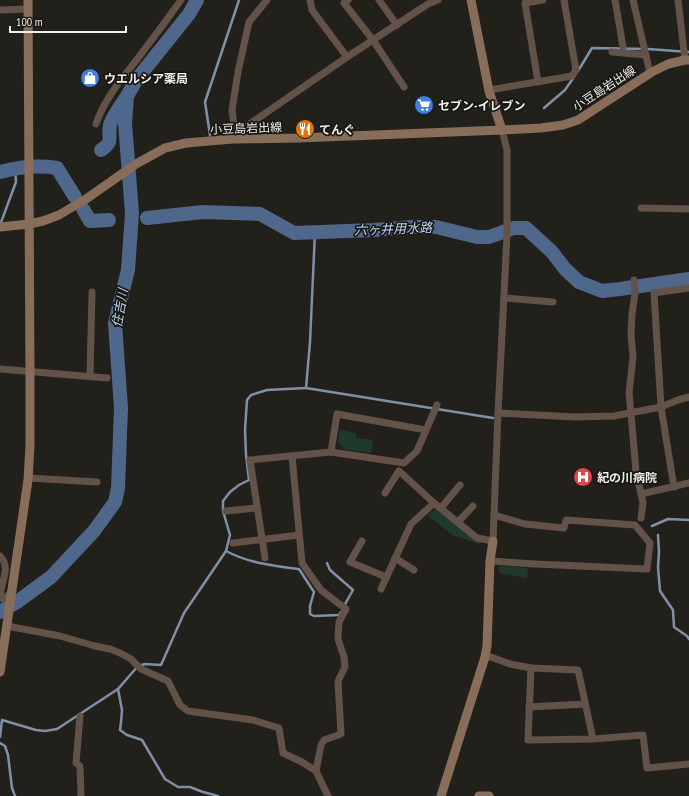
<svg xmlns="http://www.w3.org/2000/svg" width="689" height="796" viewBox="0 0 689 796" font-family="'PT Sans Narrow','Noto Sans JP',sans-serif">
<rect width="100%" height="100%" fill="#22201b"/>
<g fill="#1f3a2b">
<polygon points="340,430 356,433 356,438 373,440 371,453 343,449 338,441"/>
<polygon points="436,509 482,545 452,535 427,515"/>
<polygon points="499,566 528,568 527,578 499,573"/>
</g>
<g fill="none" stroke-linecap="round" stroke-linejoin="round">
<g stroke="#7f90a7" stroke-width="2.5">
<polyline points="578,71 592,48 648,49 689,52"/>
<polyline points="544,108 565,90 574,77"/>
<polyline points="210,135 205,102 239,0"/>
<polyline points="0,225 16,182 15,168"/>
<polyline points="306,388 493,418"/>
<polyline points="652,526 668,519 689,520"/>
<polyline points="658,535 659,552 658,567 660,591 673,610 674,627 687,636 689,639"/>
<path d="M226,551C248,563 274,566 299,569L314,592L310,606V614L314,616L339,615L341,612"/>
<polyline points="327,563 330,570 353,590 344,606"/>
<polyline points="118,689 122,710 121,722 120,730 127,735 142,740 165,779 178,787 190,787 203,792 218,796"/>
<polyline points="0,737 2,720 36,730 45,731 57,729 118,689 138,666 145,664 161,665 184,613 226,551 230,535 223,511 223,501 230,492 239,485 249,480 246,455 245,430 247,400 251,395 267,390 306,388 310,342 315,232"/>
<polyline points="0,743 5,746 8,755 12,788 15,796"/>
</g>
<g stroke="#4f678a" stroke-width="14">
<path d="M101,150C115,141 107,137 110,125C111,119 122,104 125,99"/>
<path d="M0,172C19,167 38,165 57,168L75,197"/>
<polyline points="83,209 90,221 109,220"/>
<polyline points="147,218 203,212 260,214 294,233 374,230 413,227 436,227 477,237 489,237 514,228 526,228 552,252 565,269 579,282 602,291 620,289 689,279"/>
<polyline points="0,612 17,602 51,577 94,531 115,502 118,488 121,408 115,323 128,270 132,213 125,123 127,96 137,79 189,14 197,0"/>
</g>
<g stroke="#635247" stroke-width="7">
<polyline points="310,0 312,10 347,57"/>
<polyline points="348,0 344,3 373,40 404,87"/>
<polyline points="379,0 397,25"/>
<polyline points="615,0 623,47"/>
<polyline points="633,0 650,73"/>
<polyline points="678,0 685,60"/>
<polyline points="0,10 28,9"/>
<polyline points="612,52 646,55"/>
<polyline points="538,82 525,3 543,0"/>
<polyline points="489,90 572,76 576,70 564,0"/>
<path d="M96,124C104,100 120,81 135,62C151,41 166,21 181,0"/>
<polyline points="235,134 232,110 238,72 249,22 267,0"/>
<polyline points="233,139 235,134 347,57 428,4 438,0"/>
<polyline points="641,208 689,209"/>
<polyline points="634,280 635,293 632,314 631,335 633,357 629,393 631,413 636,472 643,503 641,518"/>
<polyline points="505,298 553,302"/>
<polyline points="0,369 107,378"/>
<polyline points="90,376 92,292"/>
<polyline points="498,413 575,417 614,416 661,407 678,400 689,397"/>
<polyline points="331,452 337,414 426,430"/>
<polyline points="292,456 302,563 321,590 346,609 339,622 338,639 344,657 345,667 338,681 341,734 324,740 321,745 316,771"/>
<polyline points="28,478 97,482"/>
<polyline points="674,487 661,407 654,293 689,288"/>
<polyline points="385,493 399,471 434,503 477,538 493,541 498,413 507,235 507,150 502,130"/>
<polyline points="641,494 689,483"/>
<polyline points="441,508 460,485"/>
<polyline points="226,511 257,508"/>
<polyline points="458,522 473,506"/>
<polyline points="362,541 350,562 386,577"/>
<polyline points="233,543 299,535"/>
<path d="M0,556C12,568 0,583 0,597L3,599L11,593"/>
<polyline points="265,558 250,460 331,452 404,463 417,451 437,405"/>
<polyline points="395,558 414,570"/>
<polyline points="490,561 535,564 647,569 650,543 635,525 566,520 564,528 525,524 494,515"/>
<polyline points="381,589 411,524 434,503"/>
<polyline points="7,626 60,636 95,646 110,649 120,653 131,659 141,669 168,681 180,705 188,711 253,720 279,728 283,753 302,762 316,771 328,796"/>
<polyline points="485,657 491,657 510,664 531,668"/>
<polyline points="529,707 585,704"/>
<polyline points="80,716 76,763 80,766 81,796"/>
<polyline points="593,739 578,670 531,668 528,740 593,739 643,735 647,768 689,764"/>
</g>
<g stroke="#886d5b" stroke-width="9">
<polyline points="471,0 489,91 502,130"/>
<polyline points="0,227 29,224 43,221 59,215 86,199 136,164 165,148 186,143 233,139 299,138 502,130 541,128 563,125 578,120 652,72 668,64 685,60 689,60"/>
<polyline points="0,672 28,480 30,446 30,372 28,0"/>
<polyline points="441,796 485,657 487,646 490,561 493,541"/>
<polyline points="479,796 489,796"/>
</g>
</g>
<defs>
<symbol id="shop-disc" viewBox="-11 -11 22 22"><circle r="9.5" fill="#3f7fe0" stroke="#191712"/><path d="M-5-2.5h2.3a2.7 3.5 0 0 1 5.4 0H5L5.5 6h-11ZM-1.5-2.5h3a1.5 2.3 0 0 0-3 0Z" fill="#fff"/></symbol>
<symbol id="supermarket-disc" viewBox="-11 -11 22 22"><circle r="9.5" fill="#3f7fe0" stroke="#191712"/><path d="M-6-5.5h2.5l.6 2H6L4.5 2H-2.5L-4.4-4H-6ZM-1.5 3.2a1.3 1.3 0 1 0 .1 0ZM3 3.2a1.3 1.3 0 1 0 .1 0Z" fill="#fff"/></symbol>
<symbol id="restaurant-disc" viewBox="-11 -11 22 22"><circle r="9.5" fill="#e8710a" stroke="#191712"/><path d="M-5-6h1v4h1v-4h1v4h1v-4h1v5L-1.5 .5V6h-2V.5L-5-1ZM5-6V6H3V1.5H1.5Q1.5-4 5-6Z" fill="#fff"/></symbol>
<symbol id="hospital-disc" viewBox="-11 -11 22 22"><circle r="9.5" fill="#e0444e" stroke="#191712"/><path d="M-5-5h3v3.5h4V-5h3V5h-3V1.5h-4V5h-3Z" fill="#fff"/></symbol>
</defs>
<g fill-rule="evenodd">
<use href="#shop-disc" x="79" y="67" width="22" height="22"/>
<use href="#supermarket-disc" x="413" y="94" width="22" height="22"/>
<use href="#restaurant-disc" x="294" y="118" width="22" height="22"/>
<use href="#hospital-disc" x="572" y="466" width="22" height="22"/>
</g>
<g text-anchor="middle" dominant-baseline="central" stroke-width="3.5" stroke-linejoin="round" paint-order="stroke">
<g font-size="12" font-weight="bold" fill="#f0efeb" stroke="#191712" text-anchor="start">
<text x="104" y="78">ウエルシア薬局</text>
<text x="438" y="105">セブン-イレブン</text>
<text x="319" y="129">てんぐ</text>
<text x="597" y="477">紀の川病院</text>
</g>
<g font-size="12" fill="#f0efeb" stroke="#191712">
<text transform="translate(604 88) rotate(-33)">小豆島岩出線</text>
<text transform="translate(246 128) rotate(-2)">小豆島岩出線</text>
</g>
<g font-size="13" font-style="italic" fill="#bcd4f8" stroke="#191712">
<text transform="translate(393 229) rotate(-2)">六ヶ井用水路</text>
<text transform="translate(120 308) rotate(-80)">住吉川</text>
</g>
</g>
<path d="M10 26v6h116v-6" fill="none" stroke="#f0efeb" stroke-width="2"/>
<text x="16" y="26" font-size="12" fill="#f0efeb" stroke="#191712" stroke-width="3" paint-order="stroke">100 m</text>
</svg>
